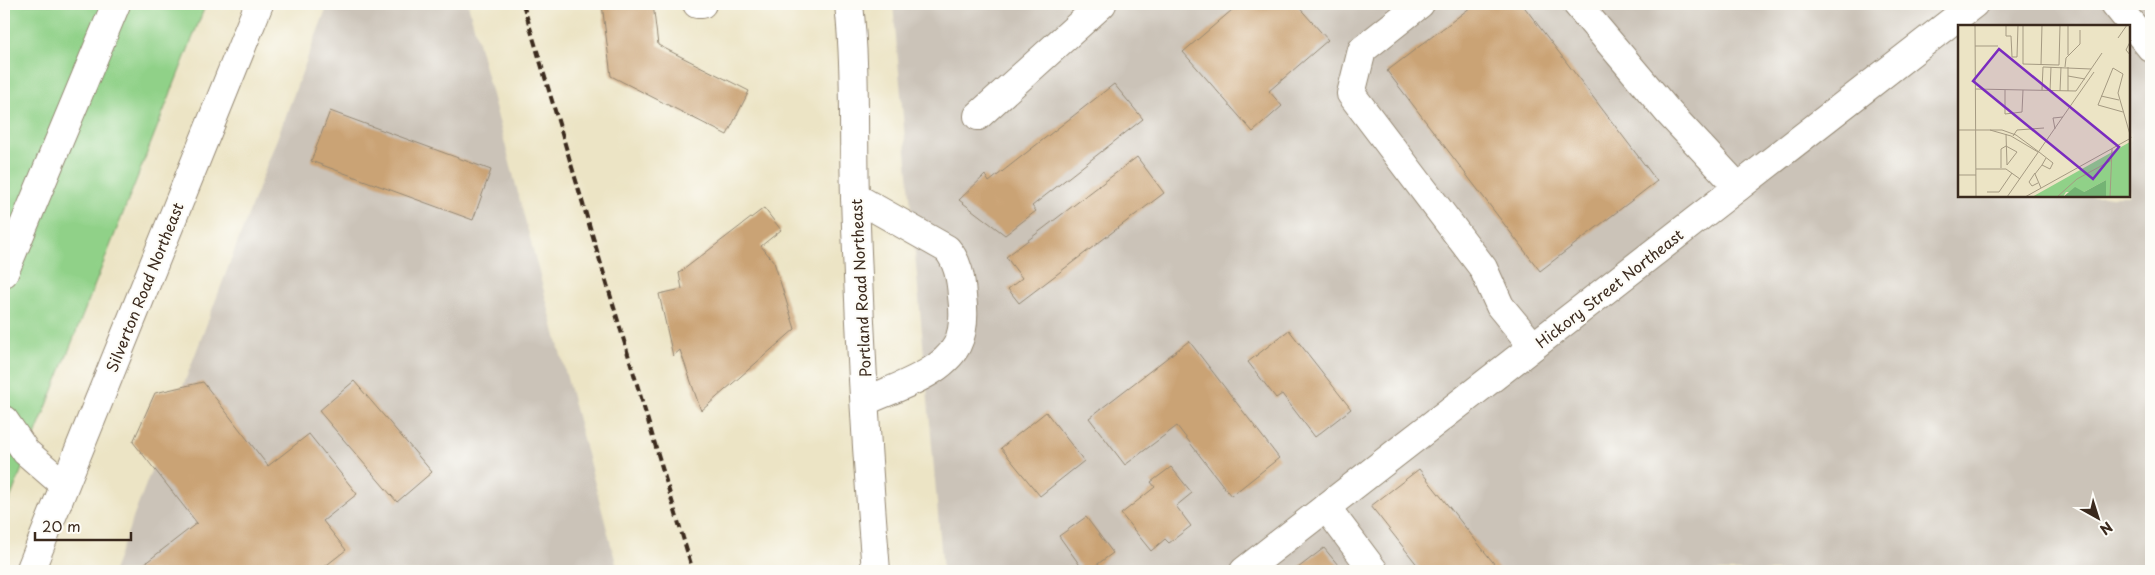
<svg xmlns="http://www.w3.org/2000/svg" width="2155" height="575" viewBox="0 0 2155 575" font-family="'Playpen Sans',sans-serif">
<rect width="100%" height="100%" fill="#fdfcf7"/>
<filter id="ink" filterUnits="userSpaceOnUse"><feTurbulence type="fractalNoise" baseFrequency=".02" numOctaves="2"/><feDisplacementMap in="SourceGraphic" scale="10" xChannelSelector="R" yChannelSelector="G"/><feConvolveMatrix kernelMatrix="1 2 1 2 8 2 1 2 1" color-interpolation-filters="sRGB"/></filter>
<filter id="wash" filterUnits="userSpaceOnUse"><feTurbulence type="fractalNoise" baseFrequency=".0096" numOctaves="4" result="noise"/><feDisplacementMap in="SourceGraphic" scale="20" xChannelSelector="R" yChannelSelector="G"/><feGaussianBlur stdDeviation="1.12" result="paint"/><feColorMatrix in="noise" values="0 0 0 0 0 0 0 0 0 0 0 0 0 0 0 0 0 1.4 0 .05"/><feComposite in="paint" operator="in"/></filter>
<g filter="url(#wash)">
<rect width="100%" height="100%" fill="#ece4c5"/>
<g fill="#cbc3b8" fill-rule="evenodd">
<polygon points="328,4 468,4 618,571 113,571"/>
<path d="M893,4H2151V571H943ZM1959,26H2129V196H1959Z"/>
</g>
<polygon fill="#90d188" stroke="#667e53" points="4,4 206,4 4,514"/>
<g id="blocks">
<g fill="#caa375">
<polygon points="602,4 653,4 658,45 749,91 727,135 611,76"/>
<polygon points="1239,4 1296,4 1328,40 1269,91 1282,106 1253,132 1183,52"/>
<polygon points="1475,4 1522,4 1657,181 1540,271 1387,71"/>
<polygon points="1114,84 1143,119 1032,206 1036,211 1005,235 959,200 985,175 989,182"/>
<polygon points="330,111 491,170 473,220 311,161"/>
<polygon points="1137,157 1164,193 1019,303 1008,289 1022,278 1006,257"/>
<polygon points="764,208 781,230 761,246 774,262 795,329 701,411 680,350 673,356 659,294 682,289 679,273"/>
<polygon points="1289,330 1351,409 1315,437 1282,394 1276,398 1248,362"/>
<polygon points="1189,341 1279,458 1231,496 1177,426 1125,465 1089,418"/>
<polygon points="354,381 432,472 397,502 319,411"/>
<polygon points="203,382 268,466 309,434 357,494 323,521 346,550 319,571 135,571 197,523 133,442 155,393"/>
<polygon points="1046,412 1084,461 1040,496 1001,448"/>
<polygon points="1171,467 1192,493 1176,506 1191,526 1169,543 1165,539 1151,551 1121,514 1155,487 1151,482"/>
<polygon points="1419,469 1500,571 1422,571 1371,506"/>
<polygon points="1086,517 1113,553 1088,571 1084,571 1059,536"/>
<polygon points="1324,548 1343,571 1294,571"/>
</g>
</g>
</g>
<g filter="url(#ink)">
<use href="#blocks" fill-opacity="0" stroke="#948772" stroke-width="1"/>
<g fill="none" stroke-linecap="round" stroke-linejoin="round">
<defs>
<g id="minor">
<polyline points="697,4 702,4"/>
<polyline points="1420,4 1362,50 1351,94 1483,268 1500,306 1533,346"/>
<polyline points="1577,4 1669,113 1738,187"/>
<polyline points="2115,4 2151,48"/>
<polyline points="978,116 1102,4"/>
<path d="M855,197L947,249C958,262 961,278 962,296C964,311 964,331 957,345C942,374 894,388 866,401"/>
<polyline points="4,273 116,4"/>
<polyline points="1326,507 1374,571"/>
<polyline points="1244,571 1974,4"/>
</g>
<g id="major">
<path d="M849,4C856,68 853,132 855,197C859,321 866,447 876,571"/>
<polyline points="4,420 26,452 64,485"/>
<polyline points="30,571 259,4"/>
</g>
</defs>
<use href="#minor" stroke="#948772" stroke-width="30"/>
<use href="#major" stroke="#948772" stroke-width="30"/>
<use href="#minor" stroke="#fff" stroke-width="28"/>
<use href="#major" stroke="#fff" stroke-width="28"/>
<polyline stroke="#3b2a1e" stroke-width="4" stroke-dasharray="8 4" stroke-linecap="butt" points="523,4 693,571"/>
</g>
</g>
<g text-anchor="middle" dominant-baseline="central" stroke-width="4.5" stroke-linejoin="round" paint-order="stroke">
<g font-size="15" fill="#3b2a1e" stroke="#fdfcf7">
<text transform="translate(144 287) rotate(-68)">Silverton Road Northeast</text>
<text transform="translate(860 288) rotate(-93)">Portland Road Northeast</text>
<text transform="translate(1609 288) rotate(-38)">Hickory Street Northeast</text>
</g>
</g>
<g transform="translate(1958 25)">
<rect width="172" height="172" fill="#ece4c5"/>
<path d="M172,117V172H148V155L126,167H108L105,172H74Z" fill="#90d188"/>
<path d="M148,155V172H105L117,162L126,167Z" fill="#74b374"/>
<path fill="none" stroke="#a59a82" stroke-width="1" d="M17,0L18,172M48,0V11H53L54,32H59L60,0M65,0V39L101,40L102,0M160,13L169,0M173,15L168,25L173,31M17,21H40M110,30V0M83,40L84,0M107,42L108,33L122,19V5M110,51L127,54M17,64L118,66L144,28M47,65V89L64,87L65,65M84,65L85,42L133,44M92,66L93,42M102,66L103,42M110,66V42M143,71L161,75M165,87L140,80L155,43L165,49L160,68L173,113M97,104L95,93L105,92M0,105H44L58,110L81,127M32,105L53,111L80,127M48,109L49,140M55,111L59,105L86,103M81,127L95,138L92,144L84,140L88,133M43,143V124L48,121L59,127L49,140M18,144H48L62,154M77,148L71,157L74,161L80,158M0,150H18M83,163L77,149L84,140M29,167H41L54,148M49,172L136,47M67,172L173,113M99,172L119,154L154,135M152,172L154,124"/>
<path fill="#7b2cbf" fill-opacity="0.15" stroke="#7b2cbf" stroke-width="2.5" d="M41,24L161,122L135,154L15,56Z"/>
<rect width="172" height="172" fill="none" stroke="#3b2a1e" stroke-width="2.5"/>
</g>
<rect width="2155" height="575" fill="none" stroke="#fdfcf7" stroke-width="20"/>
<g transform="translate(2098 518) rotate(141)" stroke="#fdfcf7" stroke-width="4" paint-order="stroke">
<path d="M0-4L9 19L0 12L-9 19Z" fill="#3b2a1e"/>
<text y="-8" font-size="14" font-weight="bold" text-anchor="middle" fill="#3b2a1e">N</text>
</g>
<path d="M35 532v8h96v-8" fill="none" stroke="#3b2a1e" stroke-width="2.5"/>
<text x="42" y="532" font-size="15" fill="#3b2a1e" stroke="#fdfcf7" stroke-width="4" paint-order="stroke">20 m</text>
</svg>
